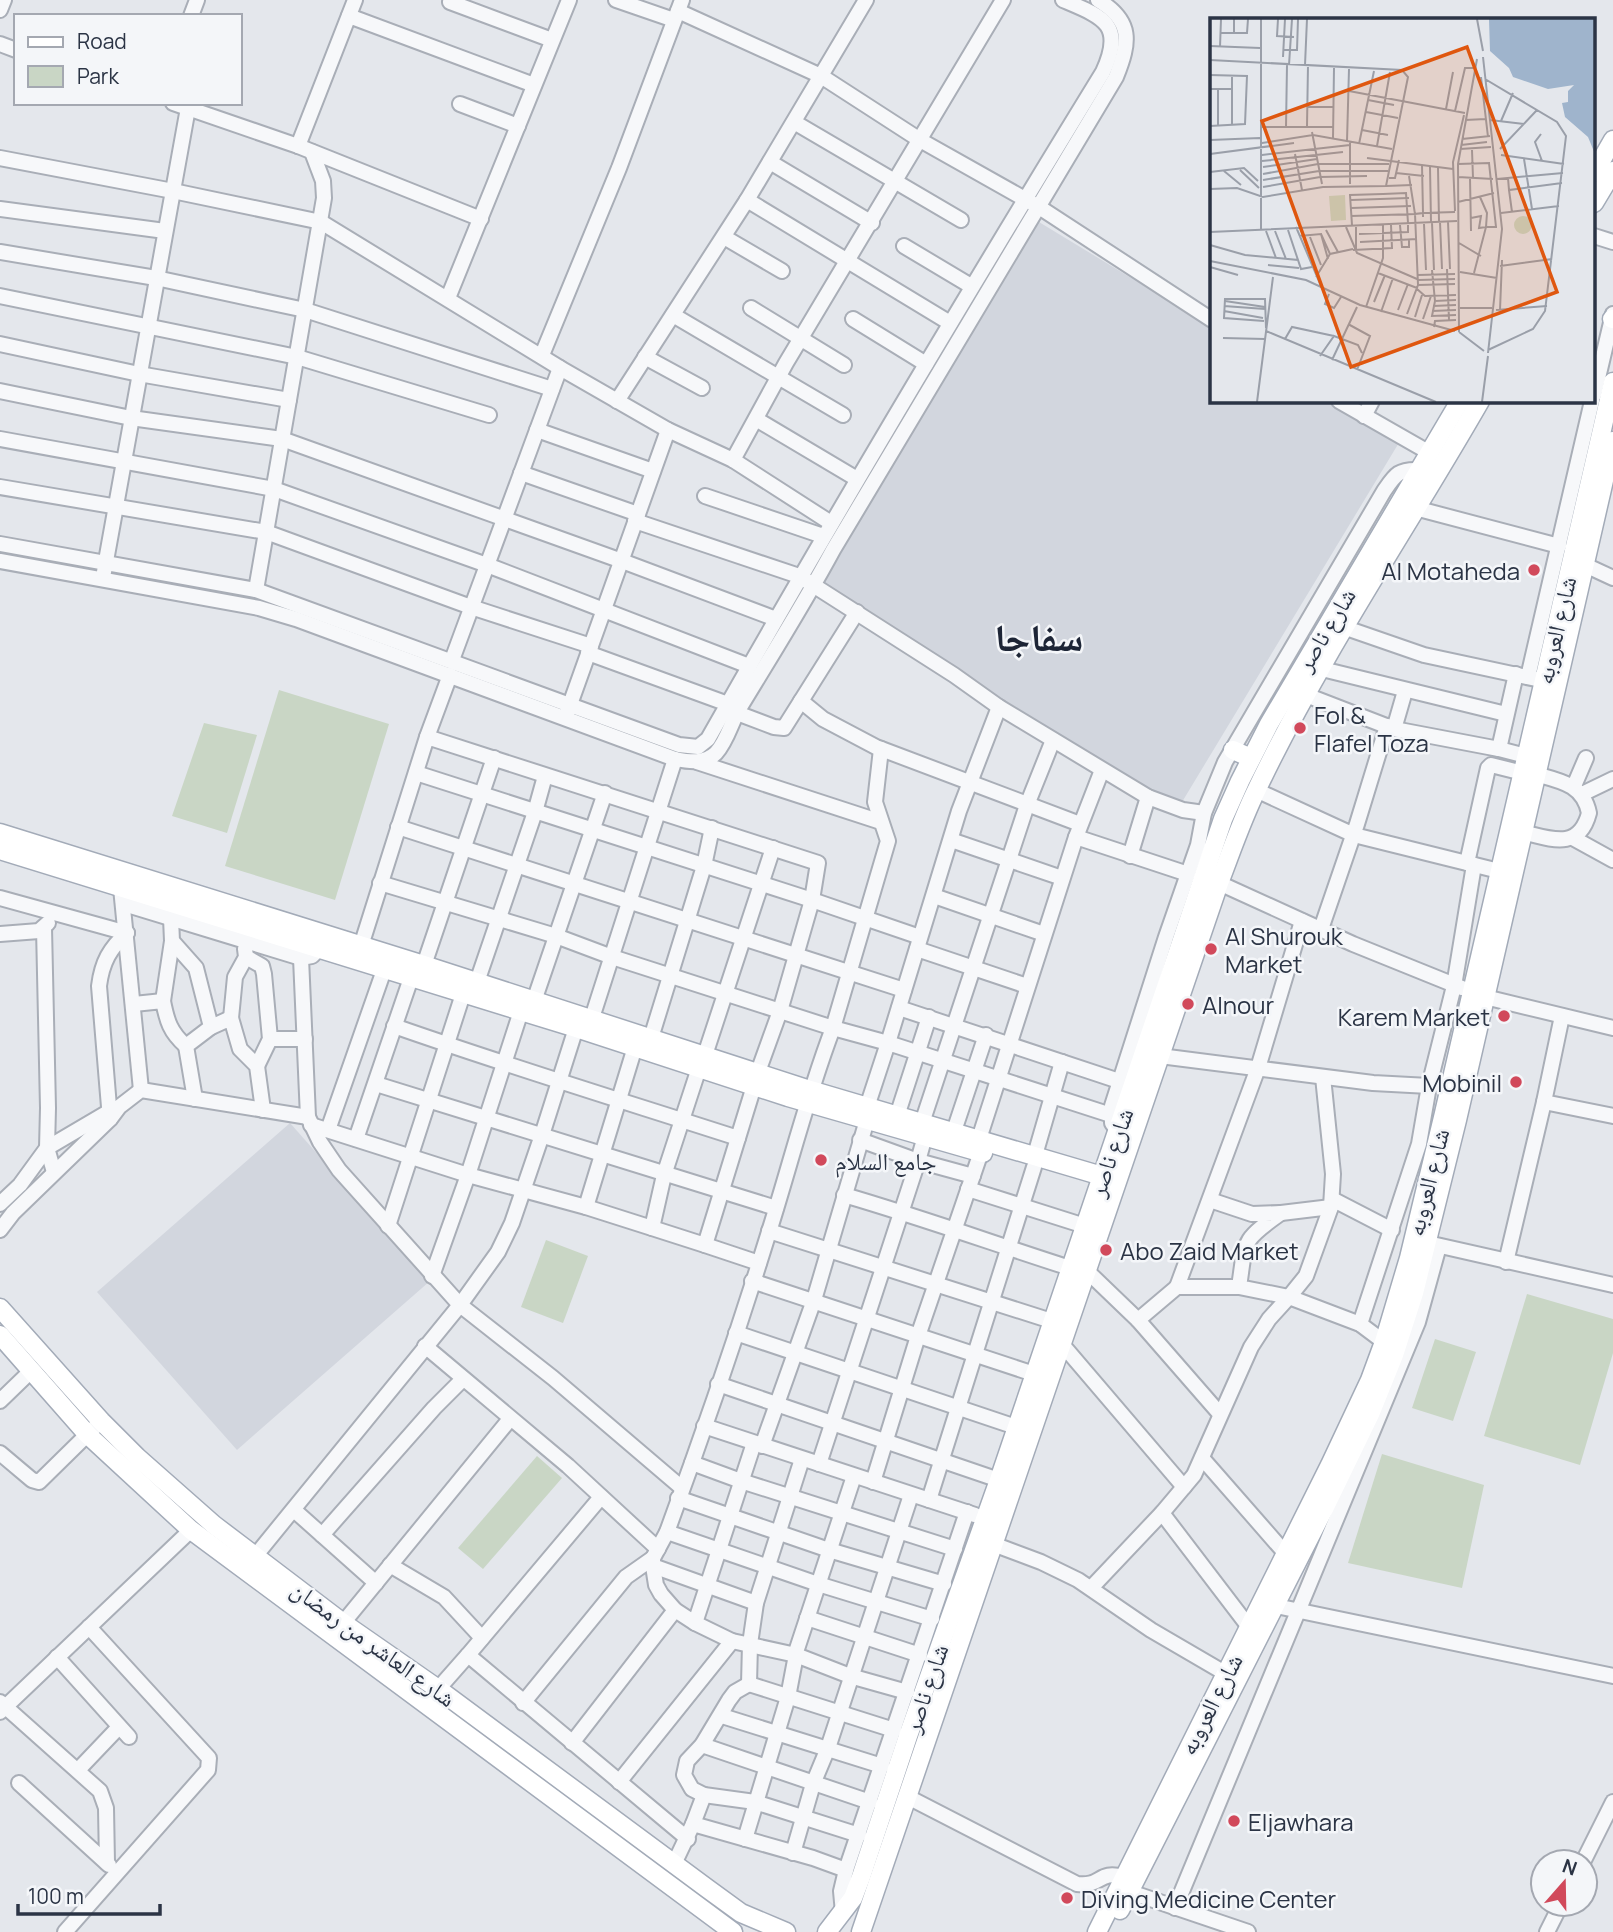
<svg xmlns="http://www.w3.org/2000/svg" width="1613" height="1932" viewBox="0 0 1613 1932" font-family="Manrope,'Noto Naskh Arabic',sans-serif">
<rect width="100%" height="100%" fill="#e4e7ec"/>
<g fill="#d2d6de">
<polygon points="1034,219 1212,327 1212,401 1334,401 1400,441 1179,807 818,586"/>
<polygon points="290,1123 430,1281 237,1450 97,1292"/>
</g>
<g fill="#c9d6c5">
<polygon points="279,690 389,724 335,900 225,866"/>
<polygon points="204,723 257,735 227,833 172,816"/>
<polygon points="546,1240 588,1256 563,1323 521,1307"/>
<polygon points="1527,1294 1613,1319 1613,1353 1580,1465 1484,1436"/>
<polygon points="1435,1339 1476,1352 1453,1421 1412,1408"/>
<polygon points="1382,1454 1484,1485 1462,1588 1348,1563"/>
<polygon points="537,1456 562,1478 483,1569 458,1548"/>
</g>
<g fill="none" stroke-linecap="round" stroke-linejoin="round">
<defs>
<g id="minor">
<polyline points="616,0 674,20"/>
<polyline points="450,2 552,40"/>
<polyline points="0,10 4,0"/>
<polyline points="678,11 821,76 920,140 1039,207 1212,320"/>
<polyline points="191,16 197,0"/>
<polyline points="349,16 534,85"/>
<polyline points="0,44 16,50"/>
<polyline points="173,103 298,146 481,219"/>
<polyline points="460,104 518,126"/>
<polyline points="794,122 961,220"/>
<polyline points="298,146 355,0"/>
<polyline points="0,158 173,191 321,222 560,368 668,430 733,460 831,523"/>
<polyline points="770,162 872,223"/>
<polyline points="747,200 950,323"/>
<polyline points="0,209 165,231"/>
<polyline points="1594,236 1613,242"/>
<polyline points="724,237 782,271"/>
<polyline points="904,246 971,286"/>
<polyline points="0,252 156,278 305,310 552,389"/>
<polyline points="0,296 297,357 489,415"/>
<polyline points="448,298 569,0"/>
<polyline points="751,308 844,365"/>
<polyline points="673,315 843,415"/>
<polyline points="853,319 926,364"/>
<polyline points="0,344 139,374 289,400"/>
<polyline points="542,355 619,168 682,0"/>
<polyline points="645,357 702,388"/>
<polyline points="0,391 131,418 282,439 622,561 776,619"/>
<polyline points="1594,395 1613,314"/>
<polyline points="617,401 747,200 866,0"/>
<polyline points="1339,401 1430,453"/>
<polyline points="1364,416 1372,401"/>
<polyline points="756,419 857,479"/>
<polyline points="537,430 653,471"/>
<polyline points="0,439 274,489 487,565 749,666"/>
<polyline points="733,460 786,363 1003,0"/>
<polyline points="521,473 638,514"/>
<polyline points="0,487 266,532 471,607 591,646"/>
<polyline points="705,496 823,536"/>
<polyline points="1415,508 1559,546"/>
<polyline points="635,521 799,576 954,675 999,707 1148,797 1183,810 1204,813"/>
<path d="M0,544L256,590L679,745L698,747L708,739C835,514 968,292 1103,72C1125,24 1103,17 1063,0"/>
<path d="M0,561L259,608L296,619L675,759C690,762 705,764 716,753C727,741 731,723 739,709C771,656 804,604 833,550L1116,77C1130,42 1133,21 1098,0"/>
<polyline points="1585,565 1613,578"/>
<polyline points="104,572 188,108"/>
<polyline points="256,590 324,198 323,181 312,152"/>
<polyline points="1346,628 1424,655 1536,679"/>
<polyline points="588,653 728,704"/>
<polyline points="452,660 560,368"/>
<polyline points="1322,669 1506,714"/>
<polyline points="1528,677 1592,401"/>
<polyline points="1306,695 1394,729 1499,749 1526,756"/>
<polyline points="801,701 823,719 876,747 1080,824"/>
<polyline points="567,713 668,430"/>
<polyline points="737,713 774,727 784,728 857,612"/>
<polyline points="1394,729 1405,691"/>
<polyline points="427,737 450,675"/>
<polyline points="1499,749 1516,674"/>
<polyline points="697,762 881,822"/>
<polyline points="416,773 812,900 920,937"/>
<polyline points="1574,786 1586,758"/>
<polyline points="1256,790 1354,835 1499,871"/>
<polyline points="1582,794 1613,779"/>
<polyline points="398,827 904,990"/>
<path d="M1522,832C1551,839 1579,851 1589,813C1583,784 1560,781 1535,774"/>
<polyline points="1076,837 1188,874"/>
<polyline points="1573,838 1613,860"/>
<polyline points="951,840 1062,878"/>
<polyline points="1130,856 1148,797"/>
<polyline points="1467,863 1488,768 1491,765 1523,773"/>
<polyline points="380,883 556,936 612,957 833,1028 888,841 875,802 881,749"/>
<polyline points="1219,883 1353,944 1462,988"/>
<polyline points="121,888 141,1090"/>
<polyline points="934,896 1044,934"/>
<polyline points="0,898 127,933"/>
<polyline points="124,904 301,958"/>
<polyline points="171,918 172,941 196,968 211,1027 186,1046 195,1099"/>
<polyline points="44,928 48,1108 47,1148 54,1172"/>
<polyline points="1321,929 1357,824 1387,726"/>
<polyline points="0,934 39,931 48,923"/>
<polyline points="361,946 427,737 818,863 812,900 780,1011 758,1072"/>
<polyline points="319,949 312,956 301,958 308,1117 320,1142 339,1170 460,1305 553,1378 682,1488"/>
<polyline points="917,949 1027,986"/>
<polyline points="246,957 262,966 264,974 270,1039 257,1066"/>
<polyline points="424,965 494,758"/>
<polyline points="477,982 535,812 545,776"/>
<polyline points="1485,997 1613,1028"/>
<polyline points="163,1001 172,941"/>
<polyline points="534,1001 605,793"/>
<path d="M134,1004L163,1001C167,1021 170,1032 186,1046"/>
<polyline points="899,1008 1119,1081"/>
<polyline points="1562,1016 1544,1102 1613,1116"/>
<polyline points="231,1018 235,977 246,957 245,949"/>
<polyline points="592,1018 675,759"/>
<path d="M394,1026C508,1066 623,1101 738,1138L754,1086"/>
<polyline points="211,1027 231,1018 240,1049 257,1066 263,1110"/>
<polyline points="651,1038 704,866 712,828"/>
<polyline points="270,1039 305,1039"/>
<polyline points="705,1055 773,848"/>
<polyline points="1160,1056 1373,1083 1429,1086"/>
<polyline points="699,1068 664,1175 652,1228 705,1245 738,1138"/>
<polyline points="1323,1077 1333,1174 1331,1207 1306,1276 1289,1297 1360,1324 1384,1342"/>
<polyline points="376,1084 776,1208"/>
<polyline points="867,1107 888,1043 1111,1115"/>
<polyline points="897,1116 929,1017"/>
<path d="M110,1119L99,986C102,962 110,948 127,933"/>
<polyline points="922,1123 1027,805 1053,740"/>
<polyline points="311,1125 468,1175 586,1207 635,1047"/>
<polyline points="328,1130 384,970"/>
<polyline points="954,1131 986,1035"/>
<path d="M1118,1131L1112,1123V1106L1166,937L1198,845L1204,813L1225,762L1384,491C1395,475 1398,469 1419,470"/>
<polyline points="356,1139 411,978"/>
<polyline points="979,1139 1076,837 1102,770"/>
<polyline points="860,1140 918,1161 973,1176"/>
<polyline points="1035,1155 1062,1062"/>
<polyline points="968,1189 1085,1226"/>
<path d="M844,1195C920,1217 995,1244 1070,1268"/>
<polyline points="1332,1199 1392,1230"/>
<path d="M1210,1200L1252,1214L1281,1213C1241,1241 1246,1240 1239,1287L1289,1297"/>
<polyline points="0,1204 20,1185 47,1148 115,1108"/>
<polyline points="586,1207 652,1228"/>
<polyline points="1281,1213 1331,1207"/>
<polyline points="388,1226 463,994"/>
<polyline points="0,1230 13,1213 110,1119 119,1107 141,1090 308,1117"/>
<polyline points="769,1231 1061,1324"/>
<polyline points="1432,1244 1613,1285"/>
<polyline points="705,1245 759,1263"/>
<polyline points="1506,1262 1544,1102"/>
<polyline points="1087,1271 1138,1320 1177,1287 1239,1287"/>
<polyline points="432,1276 468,1175 521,1011"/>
<polyline points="752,1281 1034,1374"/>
<polyline points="1177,1287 1258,1068 1302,921"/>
<polyline points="1138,1320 1220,1414"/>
<polyline points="1360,1324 1419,1144 1429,1086 1454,986 1474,865"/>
<polyline points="736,1333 1016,1427"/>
<polyline points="1061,1343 1184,1487"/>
<polyline points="425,1346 568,1466 658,1549"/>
<polyline points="718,1384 999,1480"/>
<polyline points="0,1401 31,1371"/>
<polyline points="704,1426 975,1515"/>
<polyline points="762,1446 814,1300 867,1120"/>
<polyline points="0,1453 32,1480 39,1482 95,1427"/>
<polyline points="1202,1458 1286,1554"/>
<polyline points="802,1459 756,1603 750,1644 749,1684 894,1730"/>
<polyline points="692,1463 741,1481 955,1549"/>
<polyline points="819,1464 918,1161 925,1136"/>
<polyline points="873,1482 918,1336 981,1152"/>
<polyline points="678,1498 829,1550 944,1584"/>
<polyline points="929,1500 1034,1167"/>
<polyline points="294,1510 376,1583"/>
<polyline points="1162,1513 1249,1627"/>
<polyline points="667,1532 818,1584 932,1619"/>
<polyline points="322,1535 434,1408 463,1379"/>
<polyline points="993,1544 1041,1562 1078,1580 1151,1630 1235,1679"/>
<polyline points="256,1555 460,1305 498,1252 512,1223 542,1135 576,1028"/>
<polyline points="390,1565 444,1597 482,1638"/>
<polyline points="653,1566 756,1603"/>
<polyline points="1091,1588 1162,1513 1194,1475 1251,1347 1269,1319 1289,1297"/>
<polyline points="1276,1606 1613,1676"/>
<polyline points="807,1618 920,1655"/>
<polyline points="343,1623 510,1419"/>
<polyline points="695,1623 754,1443"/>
<polyline points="468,1655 601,1497"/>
<polyline points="795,1655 854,1476"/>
<polyline points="57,1657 129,1737"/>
<polyline points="749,1684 735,1692 729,1700 702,1745 687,1761 684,1775 692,1789 704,1795 755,1802 859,1835"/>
<polyline points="438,1689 468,1655 688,1839"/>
<path d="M907,1692L850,1676L796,1655L732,1641L695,1623L675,1610L661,1594L656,1585L653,1566V1558L667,1532C703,1434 737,1335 768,1235C790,1166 807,1096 833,1028L888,1043L959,811L999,707"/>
<polyline points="0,1702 100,1791 106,1808 107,1863"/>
<polyline points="523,1703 626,1577 653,1558"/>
<polyline points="0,1712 191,1530"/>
<polyline points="722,1716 882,1766"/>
<polyline points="572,1743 675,1610"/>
<polyline points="702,1745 870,1802"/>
<polyline points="78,1770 119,1727"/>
<polyline points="619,1782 732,1641"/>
<polyline points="19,1783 109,1865"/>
<path d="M906,1796L1077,1884C1102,1887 1098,1870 1123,1877"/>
<polyline points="693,1824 704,1795"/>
<polyline points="745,1839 788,1697 796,1655"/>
<polyline points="793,1853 813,1784 828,1748 911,1495"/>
<polyline points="1583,1862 1613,1802"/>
<polyline points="674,1864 693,1824 813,1858 846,1870"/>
<polyline points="1130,1892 1248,1932"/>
<polyline points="1175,1908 1418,1322 1439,1246"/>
<polyline points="843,1913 841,1891 846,1870 967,1512"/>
<polyline points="65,1932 208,1770 209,1758 89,1627"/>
<polyline points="1547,1932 1561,1904"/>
</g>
<g id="major">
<polyline points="1594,173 1613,140"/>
<polyline points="1594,203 1613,171"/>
<polyline points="1612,319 1613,319"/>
<polyline points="1233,750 1251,758"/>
<polyline points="0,833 424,965 810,1090 1102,1176"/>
<polyline points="0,850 576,1028 788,1097 983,1153"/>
<polyline points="0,1308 101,1421 137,1457 214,1525 343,1623 438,1689 708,1889 741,1913 786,1932"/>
<polyline points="0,1335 88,1435 191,1530 733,1932"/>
<polyline points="1120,1910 1325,1507 1371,1412 1394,1355 1414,1293 1457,1120 1613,441"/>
<polyline points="827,1932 853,1898 861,1877 908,1736 999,1480 1223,819 1240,781 1269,724 1460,401"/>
<path d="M861,1932L1219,883C1231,852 1242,819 1257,789C1321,654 1406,530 1480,401"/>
<polyline points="1097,1932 1330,1465 1370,1380 1384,1342 1409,1258 1444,1113 1613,382"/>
</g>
</defs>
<use href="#minor" stroke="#a9aeb7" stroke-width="18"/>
<use href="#major" stroke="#a3abb8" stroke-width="21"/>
<use href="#minor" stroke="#f7f8fa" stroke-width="14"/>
<use href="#major" stroke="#fff" stroke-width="18"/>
</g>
<g fill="#d1495b" stroke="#f4f6f9" stroke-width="2.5">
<circle cx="1534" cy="570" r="7"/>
<circle cx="1300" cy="728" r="7"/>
<circle cx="1211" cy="949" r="7"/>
<circle cx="1188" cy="1004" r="7"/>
<circle cx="1504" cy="1016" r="7"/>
<circle cx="1516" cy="1082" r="7"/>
<circle cx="821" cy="1160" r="7"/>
<circle cx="1106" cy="1250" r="7"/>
<circle cx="1234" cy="1821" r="7"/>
<circle cx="1067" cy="1898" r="7"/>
</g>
<g text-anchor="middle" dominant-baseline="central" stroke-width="5" stroke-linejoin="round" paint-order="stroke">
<g font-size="24" fill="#2b3445" stroke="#f4f6f9" text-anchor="start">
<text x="1520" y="570" text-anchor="end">Al Motaheda</text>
<text x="1314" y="714">Fol &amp;<tspan x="1314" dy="28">Flafel Toza</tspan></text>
<text x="1225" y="935">Al Shurouk<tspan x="1225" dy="28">Market</tspan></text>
<text x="1202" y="1004">Alnour</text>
<text x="1490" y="1016" text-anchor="end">Karem Market</text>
<text x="1502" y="1082" text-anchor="end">Mobinil</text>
<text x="835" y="1160">جامع السلام</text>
<text x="1120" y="1250">Abo Zaid Market</text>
<text x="1248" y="1821">Eljawhara</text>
<text x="1081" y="1898">Diving Medicine Center</text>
</g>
<g font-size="24" fill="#2b3445" stroke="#f4f6f9">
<text transform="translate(1325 629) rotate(-59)">شارع ناصر</text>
<text transform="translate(1555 630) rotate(-77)">شارع العروبه</text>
<text transform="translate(1110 1152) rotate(-71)">شارع ناصر</text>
<text transform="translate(1427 1182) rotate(-76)">شارع العروبه</text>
<text transform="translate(374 1643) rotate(36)">شارع العاشر من رمضان</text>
<text transform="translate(925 1688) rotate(-71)">شارع ناصر</text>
<text transform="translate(1210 1704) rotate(-63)">شارع العروبه</text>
</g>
<g font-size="38" font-weight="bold" fill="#1d2536" stroke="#f4f6f9">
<text x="1039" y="636">سفاجا</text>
</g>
</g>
<g transform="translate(1210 18)">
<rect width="385" height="385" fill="#e4e7ec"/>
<path d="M135,177L136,202L121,203L119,178ZM304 207a9 9 0 1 1 18 0a9 9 0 1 1-18 0Z" fill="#c9d6c5"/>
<path d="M279,1H385V136L378,119L355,99L352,85L358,84V73L364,67L338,71L303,59L299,50L280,33Z" fill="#9fb4cc"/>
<path fill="none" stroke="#9a9fa9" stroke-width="2" d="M68,1L67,18L84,19M267,1L273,33M11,15H24V1M24,15H37L38,1M0,28L50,30M10,29L11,1M73,32H87L88,1M73,39L75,1M273,39L292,211L278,335M0,42L192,52L198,59L176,168L113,169L53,179L27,170L0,171M79,47L82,1M95,47L97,1M0,57L37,58L35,106L0,108M271,59L278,119M275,61L347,104L356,118L335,293L323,311L278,332M0,71H22M139,73L255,95M158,82L184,87M97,89H124M236,91L243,54M245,93L255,50H263M156,94L188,100M255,102L276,101M280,102L314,106M291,103L303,75M22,107V58M8,108V71M97,108L98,47M52,109H123M76,109L77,47M152,112L178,117M102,114L112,166M331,116L325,124L332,143M123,120L124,50M252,121L280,118M0,122L50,120M137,123L139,51M52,125L103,117L182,131M149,126L164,53M251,127L277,124M167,128L180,54M250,131L281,129M290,131L327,92M262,132L263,160M0,136L84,125M85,136L92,172M52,137L140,127M291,137L354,146M157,140L243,151M314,141L322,191M52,143L133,134M279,145L286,209M248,146L280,145M53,149L107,141M220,149L221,204M228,150L229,203M30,152L49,170M14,153L31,167M0,154L34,150L48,163M186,155L214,158M53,156L108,146H179M248,159L283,161M179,160H185L189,142M260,160L261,213M298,160L299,172L352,165M287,161L353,155M53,162L109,153H178M140,166V124M176,168L202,167M53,169L110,159L157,158M299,172L302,194M270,179L277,195L276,209H287M141,182L199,180M248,184L284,175M141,190L201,188M245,193L243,144L254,97M291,195L349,188M141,198L205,196L199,158M213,199V195L245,194M261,200L271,198L269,210L276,209L264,255M230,204L232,251M238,204L240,251M222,205L224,252M214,206L216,252M142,207L140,177L173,176L196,175L198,205M190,207L192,229H199V221M86,209L111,268M136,209L147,235L207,261M146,209V232M51,211V1M78,212L88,242M116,212L128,234M56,213L66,240M65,213L76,241M0,214L247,203M111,216L120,236M149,216L198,214V207M89,218L111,216L118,241M100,219L111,247M150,224L207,221M249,225L271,238M0,227L35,237L88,242L91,251L102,249M143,232L182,230L181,207M0,243L96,262L150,287L245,313M58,247L89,250M290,248L342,241M0,249L28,257M237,251L239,302M222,252L225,283L246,282M250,254L287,260M168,255L207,270M208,257L245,256M106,259L120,236L143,231M208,262L245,261M208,267L245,266M207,271L215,278L246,277M119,276L115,286L124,290L131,279M15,283L55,289M225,283L222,298L246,297M164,284L175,257M14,288L55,291M223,288L246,287M156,289L173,240V207M250,290H282M188,292L198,266M286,292L337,288M290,292L292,242M14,293L53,300M222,293L246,292M171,294L183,260M197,296L208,267L205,196L213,195L212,147M205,299L212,277M213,301L221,278M54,303L14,300L15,281H55L56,310M138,306L160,318L147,352M224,309L225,303L246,302M56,313L226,384M249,314L248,146L267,41M249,314L274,333M13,320L55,321M75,321L82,309L124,318M110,338L124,318L148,327L152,335M122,342L147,289M47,384L63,259M272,384L278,338"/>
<path fill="#df570f" fill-opacity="0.15" stroke="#df570f" stroke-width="3.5" d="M257,29L347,274L141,349L52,103Z"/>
<rect width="385" height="385" fill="none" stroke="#2b3445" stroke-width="3.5"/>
</g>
<rect x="14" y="14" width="228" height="91" fill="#f4f6f9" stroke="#a4a8b1" stroke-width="2"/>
<rect x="28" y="37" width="35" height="10" fill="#ffffff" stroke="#a4a8b1" stroke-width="2"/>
<text x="77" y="49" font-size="21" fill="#2b3445">Road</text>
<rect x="28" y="66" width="35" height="21" fill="#c9d6c5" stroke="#a4a8b1" stroke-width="2"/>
<text x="77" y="84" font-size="21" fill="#2b3445">Park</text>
<g transform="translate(1564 1883) rotate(20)"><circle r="33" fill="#f4f6f9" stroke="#a4a8b1" stroke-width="2"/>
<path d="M0-5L12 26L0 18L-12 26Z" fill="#d1495b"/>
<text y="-10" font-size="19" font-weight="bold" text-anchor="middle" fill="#2b3445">N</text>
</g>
<path d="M18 1904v10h142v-10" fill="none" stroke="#2b3445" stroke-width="3.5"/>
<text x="28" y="1904" font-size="21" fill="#2b3445" stroke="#f4f6f9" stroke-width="5" paint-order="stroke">100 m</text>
</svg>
